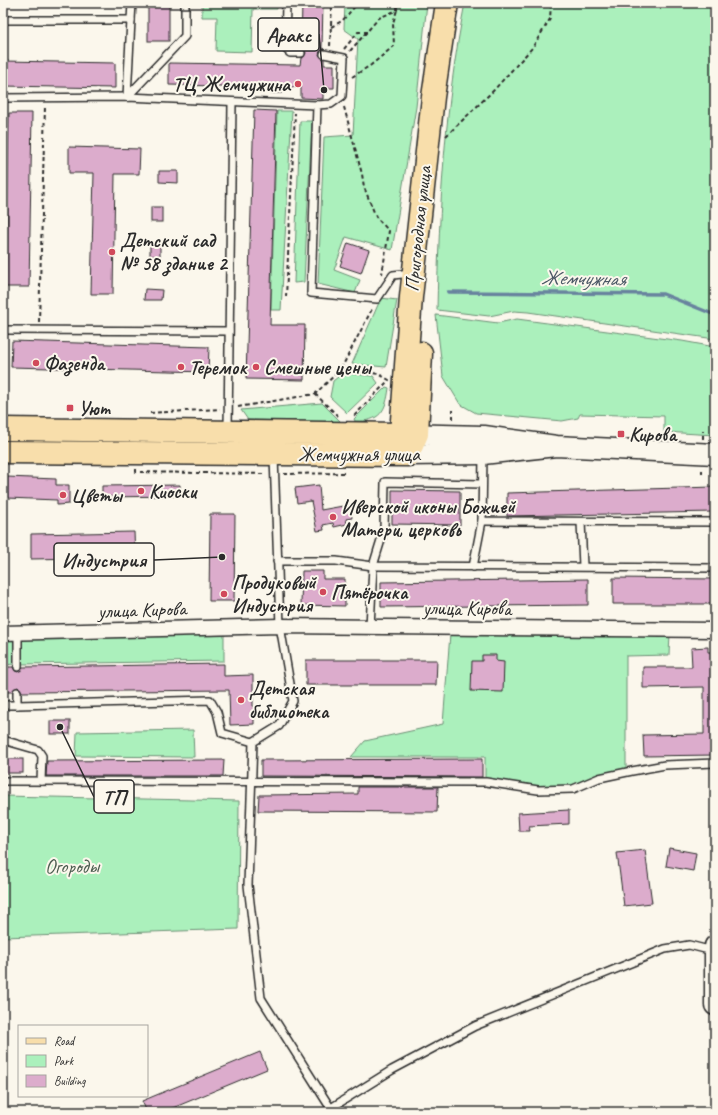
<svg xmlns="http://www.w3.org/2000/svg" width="718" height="1115" viewBox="0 0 718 1115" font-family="Caveat,sans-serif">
<rect width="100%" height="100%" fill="#fbf7ec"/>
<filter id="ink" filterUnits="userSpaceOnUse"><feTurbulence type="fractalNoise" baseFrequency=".025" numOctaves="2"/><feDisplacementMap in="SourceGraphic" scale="8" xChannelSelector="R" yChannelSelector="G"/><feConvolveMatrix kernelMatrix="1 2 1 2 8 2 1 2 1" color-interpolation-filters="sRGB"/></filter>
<g filter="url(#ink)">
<g fill="#abf0bc" stroke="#6b8e74">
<polygon points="202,3 277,3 277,9 253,9 252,52 216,51 217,17 202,17"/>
<polygon points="345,3 427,3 416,107 392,250 346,237 334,270 360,280 355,293 318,284 324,137 353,135 358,39 344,29"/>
<path d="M465,3H715V339L528,312L514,311L489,316L437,310C439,207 445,104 465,3Z"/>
<polygon points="277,111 292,111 281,310 271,310"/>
<polygon points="300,121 312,121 304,282 294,283"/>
<polygon points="381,298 397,300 386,367 352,364"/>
<polygon points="436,315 498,323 517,319 682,341 715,347 715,435 664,432 664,416 580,414 578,418 562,421 476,413 460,404 443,376"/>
<polygon points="343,373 373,376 378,383 347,413 330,397 333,381"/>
<path d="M386,387L389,388C386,411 380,422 355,421L354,419Z"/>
<polygon points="322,403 341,422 248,420 241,410"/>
<polygon points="224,631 224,661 20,664 20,636"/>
<polygon points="670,633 669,655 626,656 626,769 571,786 538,786 485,778 485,757 351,757 365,741 443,724 450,634"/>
<polygon points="3,636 16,636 15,664 3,665"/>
<polygon points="193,730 194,757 76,756 77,732"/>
<polygon points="3,796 239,801 238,929 3,937"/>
</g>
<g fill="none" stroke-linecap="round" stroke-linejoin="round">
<polyline stroke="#68839e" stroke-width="3.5" points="448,292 663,294 715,315"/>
</g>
<g fill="#dcaccc" stroke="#2b2b2b">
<rect x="148" y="3" width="21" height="38"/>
<polygon points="302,3 323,3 322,48 324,49 320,51 319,55 324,59 324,65 334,65 334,88 323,88 323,99 301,98 301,87 282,87 282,93 270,93 271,87 169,85 169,63 300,65 301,58 304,57 306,53 305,50 301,48"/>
<polygon points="3,61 115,63 115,88 3,86"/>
<polygon points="254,110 276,111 270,325 305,325 304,380 246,379"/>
<polygon points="9,113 32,113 29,287 6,287"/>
<polygon points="69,147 140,149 139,174 115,174 113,294 91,294 94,173 69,173"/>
<polygon points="159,171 178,171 178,183 159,182"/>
<rect x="151" y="207" width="11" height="15"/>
<rect x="150" y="242" width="10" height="14"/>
<polygon points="348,243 369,250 361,273 340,266"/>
<polygon points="145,289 162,290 161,300 144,300"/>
<polygon points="12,341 209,347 208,372 11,367"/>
<polygon points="7,477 56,479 56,485 69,485 69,504 57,505 57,500 7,498"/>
<polygon points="180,485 180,496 102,497 102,486"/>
<polygon points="319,485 321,510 343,506 344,510 350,508 352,518 346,519 347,524 334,527 333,523 323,525 324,530 317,531 311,501 297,503 295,488"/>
<polygon points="714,487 714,512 507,516 507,493"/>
<polygon points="392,490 460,491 460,525 392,524"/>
<polygon points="210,514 235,514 234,601 209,601"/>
<polygon points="134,532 135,557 31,559 31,534"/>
<polygon points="302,571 323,571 323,579 345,579 345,606 301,605"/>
<polygon points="613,578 715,579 715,604 613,604"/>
<polygon points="588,579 588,605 381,607 381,582"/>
<polygon points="708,647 708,652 715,652 715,755 644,756 643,735 704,734 704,687 643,688 643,667 692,667 691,648"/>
<polygon points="482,655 496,655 496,661 504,662 503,692 471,691 472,661 482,661"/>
<polygon points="306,660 437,660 436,685 306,685"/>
<polygon points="224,664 224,676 253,675 253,707 256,707 256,718 254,718 254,724 230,725 229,690 22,692 20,688 17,687 12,692 3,692 3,667 13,667 15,671 18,672 23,667"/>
<rect x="50" y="721" width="20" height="13"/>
<rect x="3" y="759" width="20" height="14"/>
<polygon points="482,759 482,777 261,776 261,760"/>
<polygon points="224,760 223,776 46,776 47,761"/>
<polygon points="358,787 438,787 437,812 258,811 259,795 358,794"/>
<polygon points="569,810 569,824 529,826 530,831 519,831 518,813"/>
<polygon points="669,848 696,853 693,871 666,866"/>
<polygon points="645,850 652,903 624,906 617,853"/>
<polygon points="260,1052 267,1069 163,1112 147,1112 142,1101"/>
</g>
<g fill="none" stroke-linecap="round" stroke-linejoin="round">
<defs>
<g id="lane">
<polyline points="286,3 285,48 290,53 301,53"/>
<polyline points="3,20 131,20 127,97"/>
<polyline points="131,20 132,3"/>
<polyline points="324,54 344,58 342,96 331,104 317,105 311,293 377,299 393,275 411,273"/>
<polyline points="127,97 185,36 185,3"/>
<polyline points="3,98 127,97 317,105"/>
<polyline points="3,330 229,331"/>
<polyline points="228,429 232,102"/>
<polyline points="483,455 482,521 715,522"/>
<polyline points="274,457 280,626 293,701 279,726 253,742 248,885 261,998 333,1112"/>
<polyline points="581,522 583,566"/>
<polyline points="277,561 336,561 373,566 715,568"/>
<polyline points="473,567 482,521"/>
<polyline points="370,627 373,566 384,530 385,482 481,484"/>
<polyline points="18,667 18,633"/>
<polyline points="17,692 17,705 210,700 217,712 222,733 253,742"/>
<polyline points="3,705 17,705"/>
<polyline points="3,740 38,750 42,756 41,781"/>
<polyline points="3,781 486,782 538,790 573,789 599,778 632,771 665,765 715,763"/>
<polyline points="331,1108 392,1070 475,1026 665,949 689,945 713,951"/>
</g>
<polyline id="street" points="3,633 280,626 715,630"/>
<g id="secondary">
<polyline points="556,446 484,436 401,434 408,455 483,454 556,446 715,454"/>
<polyline points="715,946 715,1005"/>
</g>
<g id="primary">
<polyline points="3,429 401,434 411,297 433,97 447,3"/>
<polyline points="3,452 408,455 417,434 421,353"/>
</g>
</defs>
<use href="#lane" stroke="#2b2b2b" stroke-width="10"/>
<use href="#street" stroke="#2b2b2b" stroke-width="17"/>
<use href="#secondary" stroke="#2b2b2b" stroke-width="23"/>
<use href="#primary" stroke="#2b2b2b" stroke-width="25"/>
<g stroke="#2b2b2b" stroke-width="2" stroke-dasharray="4 3" stroke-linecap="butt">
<polyline points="331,27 342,21 358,3"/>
<polyline points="330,46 332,3"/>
<polyline points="344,49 358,32 367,32"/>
<polyline points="350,51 379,18 397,10 397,3"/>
<polyline points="352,77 371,65 394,46 393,23 397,10"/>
<polyline points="344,107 362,174 364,187 376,217 389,231 382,274"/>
<polyline points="446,136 493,91 532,48 550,19 551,3"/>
<polyline points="286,297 295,113"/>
<polyline points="39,322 45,106"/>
<polyline points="341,369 373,307"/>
<polyline points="315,394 338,416"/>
<polyline points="238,407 315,394 341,369 379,374 389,380 354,416"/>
<polyline points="150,413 220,409"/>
<polyline points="453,419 453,410"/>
<polyline points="703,439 703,430"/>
<polyline points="136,469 136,472 266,474"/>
<polyline points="284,474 347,473"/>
<polyline points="702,474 702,469"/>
</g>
<use href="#lane" stroke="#fbf7ec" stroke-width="7"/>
<use href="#street" stroke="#fbf7ec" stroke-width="14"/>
<use href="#secondary" stroke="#fbf7ec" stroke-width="20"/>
<use href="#primary" stroke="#f8deab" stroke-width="22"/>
</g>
</g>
<g fill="#d1495b" stroke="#fbf7ec" stroke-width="1.5">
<circle cx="298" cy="84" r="4"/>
<circle cx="112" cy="252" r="4"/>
<circle cx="36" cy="363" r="4"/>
<circle cx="181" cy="367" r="4"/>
<circle cx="256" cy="367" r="4"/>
<rect x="66" y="404" width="8" height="8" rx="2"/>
<rect x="617" y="430" width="8" height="8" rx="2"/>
<circle cx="141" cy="491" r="4"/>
<circle cx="63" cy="495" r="4"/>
<circle cx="333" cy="517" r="4"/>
<circle cx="323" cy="592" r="4"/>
<circle cx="224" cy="594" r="4"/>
<circle cx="241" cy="700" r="4"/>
</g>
<g text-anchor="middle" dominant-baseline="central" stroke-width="4" stroke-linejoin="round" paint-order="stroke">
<g font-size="20" font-weight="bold" fill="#2b2b2b" stroke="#fbf7ec" text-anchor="start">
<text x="290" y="84" text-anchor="end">ТЦ Жемчужина</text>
<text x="120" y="240">Детский сад<tspan x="120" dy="23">№ 58 здание 2</tspan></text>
<text x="44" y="363">Фазенда</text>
<text x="189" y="367">Теремок</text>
<text x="264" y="367">Смешные цены</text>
<text x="78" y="408">Уют</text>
<text x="629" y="434">Кирова</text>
<text x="149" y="491">Киоски</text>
<text x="71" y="495">Цветы</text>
<text x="341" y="506">Иверской иконы Божией<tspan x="341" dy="23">Матери, церковь</tspan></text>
<text x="232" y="582">Продуковый<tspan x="232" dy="23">Индустрия</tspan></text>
<text x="331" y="592">Пятёрочка</text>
<text x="249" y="688">Детская<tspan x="249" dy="23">библиотека</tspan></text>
</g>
<g font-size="20" fill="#2b2b2b" stroke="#fbf7ec">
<text transform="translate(418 229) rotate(-84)">Пригородная улица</text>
<text x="359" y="454">Жемчужная улица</text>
<text x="467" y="608">улица Кирова</text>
<text transform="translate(142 610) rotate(-2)">улица Кирова</text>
</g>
<g font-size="20" fill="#4b5c4f" stroke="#fbf7ec">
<text x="72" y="866">Огороды</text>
</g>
<g font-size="21" font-style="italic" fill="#4a5765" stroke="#fbf7ec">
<text transform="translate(583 278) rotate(1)">Жемчужная</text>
</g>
</g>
<path fill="none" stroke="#2b2b2b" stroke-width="1.5" d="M324 90L319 34M222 557L154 560M60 727L94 797"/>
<g fill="#2b2b2b" stroke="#fbf7ec" stroke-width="1.5">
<circle cx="324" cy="90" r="4"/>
<circle cx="222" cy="557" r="4"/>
<circle cx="60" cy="727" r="4"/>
</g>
<g fill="#fbf7ec" stroke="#2b2b2b" stroke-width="1.5">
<rect x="258" y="18" width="61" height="33" rx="4"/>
<rect x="54" y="543" width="100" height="33" rx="4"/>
<rect x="94" y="780" width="40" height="33" rx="4"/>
</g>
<g font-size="21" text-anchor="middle" font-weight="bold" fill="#2b2b2b">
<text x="289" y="42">Аракс</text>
<text x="104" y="567">Индустрия</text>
<text x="114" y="804">ТП</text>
</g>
<rect width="718" height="1115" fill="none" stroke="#fbf7ec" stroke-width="16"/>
<rect x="8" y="8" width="702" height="1099" fill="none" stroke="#2b2b2b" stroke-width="1.5" filter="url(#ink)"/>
<rect x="18" y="1025" width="130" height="72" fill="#fbf7ec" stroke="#a8a59f"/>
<rect x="26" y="1038" width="20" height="6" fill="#f8deab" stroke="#a8a59f"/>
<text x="54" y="1045" font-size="12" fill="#2b2b2b">Road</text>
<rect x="26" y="1055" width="20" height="12" fill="#abf0bc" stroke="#a8a59f"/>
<text x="54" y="1065" font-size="12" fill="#2b2b2b">Park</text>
<rect x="26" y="1075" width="20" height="12" fill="#dcaccc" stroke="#a8a59f"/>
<text x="54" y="1085" font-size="12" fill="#2b2b2b">Building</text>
</svg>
